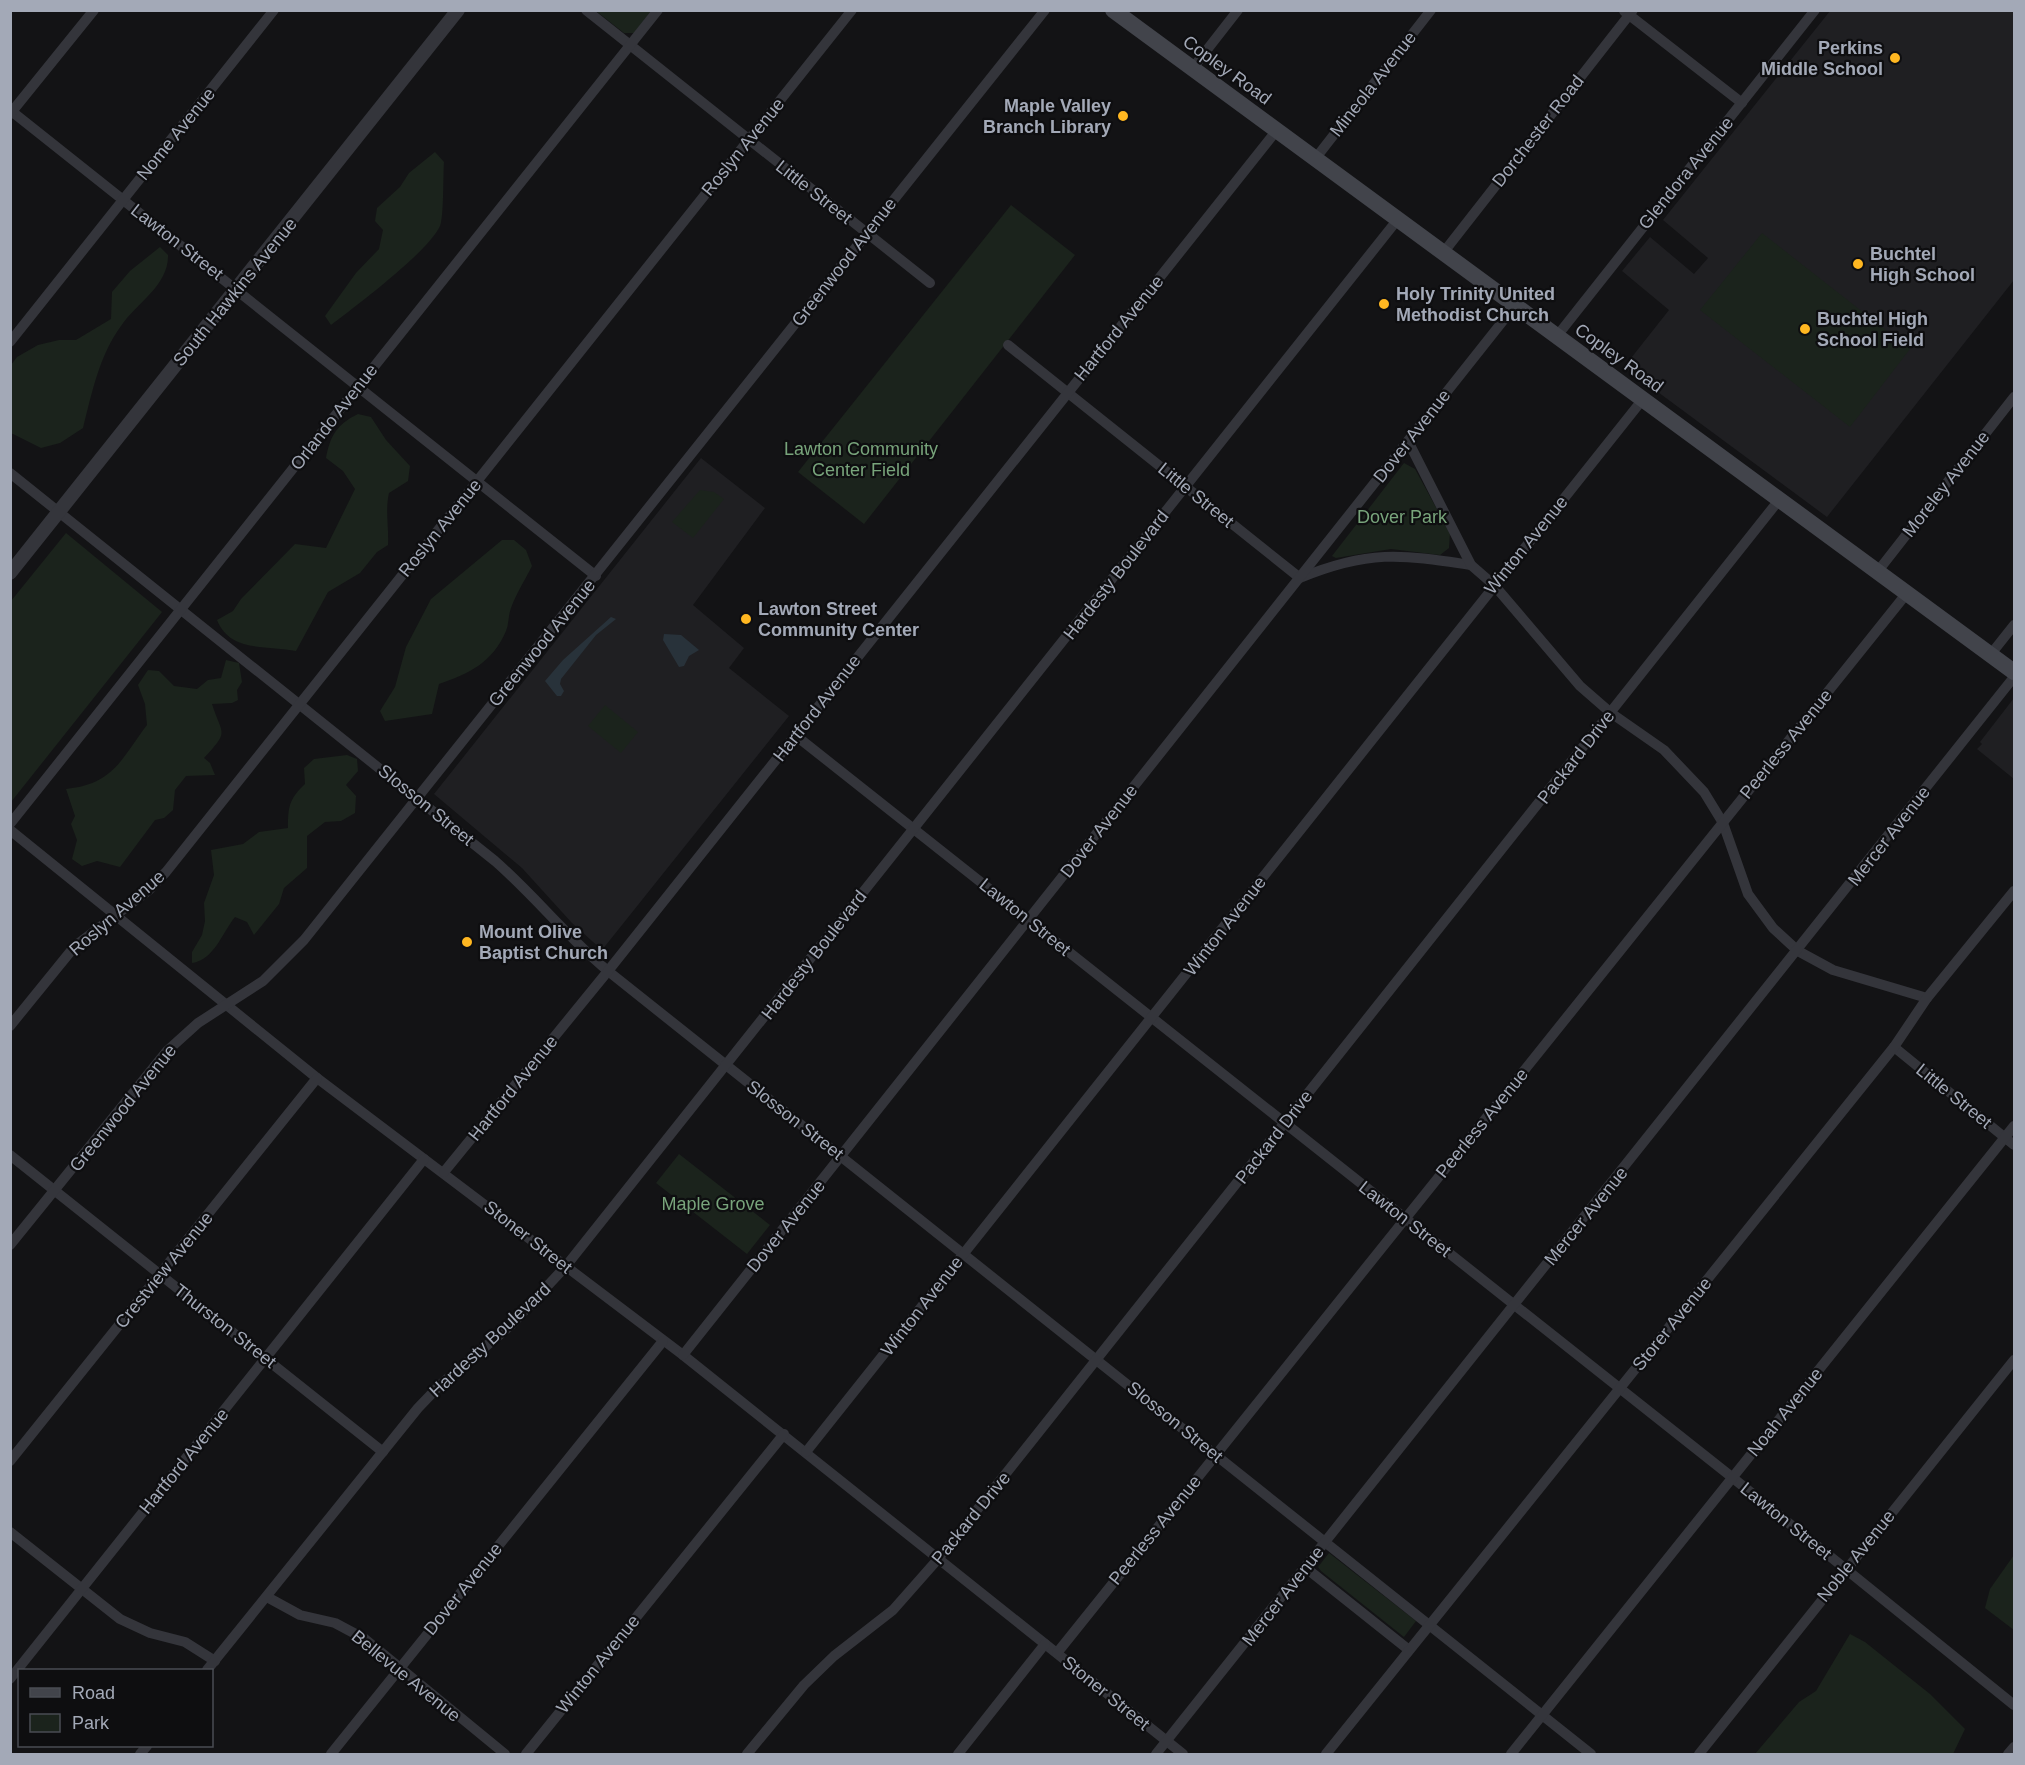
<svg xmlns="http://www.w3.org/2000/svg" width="2025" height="1765" viewBox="0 0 2025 1765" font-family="Helvetica,sans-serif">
<rect width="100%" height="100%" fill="#131315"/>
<g fill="#1f1f22">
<polygon points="1830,11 2014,11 2014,280 1827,517 1624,367 1669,310 1622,271 1650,237 1694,274 1708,258 1663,220"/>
<polygon points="701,458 765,508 693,605 744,648 729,668 789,716 602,950 572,923 522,868 434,794"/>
<polygon points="2014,698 2014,779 1977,749 1982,744 1980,742"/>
</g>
<g fill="#1b231c">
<polygon points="596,11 651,11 634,33 624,33"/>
<path d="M435,152L444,162C443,175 444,217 440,226C429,251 356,306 331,325L325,316L356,273L379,249L383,230L375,221L377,208L400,187L409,173Z"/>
<polygon points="1011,205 1075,255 864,524 798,472"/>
<polygon points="1762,233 1910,349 1850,427 1700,310"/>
<path d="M160,247L168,255C169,285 137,303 121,326C99,356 92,393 83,428L60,443L41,448L11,433V365L17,357L38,345L59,340H76L111,319L112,292L130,271Z"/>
<path d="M358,414L371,417L386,440L410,466L408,481L389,493C385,510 389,527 388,545L377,552L360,573L328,592L296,651C268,645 230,653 217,620L233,611L241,599L295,544L326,548L355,489L343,471L326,458C330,436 337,424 358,414Z"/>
<polygon points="1404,463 1415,469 1450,533 1449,548 1440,555 1391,549 1336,558 1332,556"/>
<polygon points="700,490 714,492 724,499 693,538 672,522"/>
<polygon points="66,533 162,612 11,802 11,601"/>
<path d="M502,540H514L526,550L532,566C525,580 516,594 511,608C508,616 509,624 506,631C493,662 469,674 439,684L432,714L385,721L380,711L395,687L406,647L431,599Z"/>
<path d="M226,660L239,663L242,682L237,690L238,700L232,703L212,704C222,736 230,730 204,758L210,763L215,775L186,776L175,790L173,810L164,818L155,820L120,867L97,861L82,866L72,859L77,840L71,824L75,816L66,789C114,784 121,759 147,725L145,704L138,685L148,670L159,671L174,686L197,689L208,680L221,678Z"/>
<polygon points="605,705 638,732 621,753 588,726"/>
<path d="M347,755L357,759L358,771L346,785L356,796L355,813L341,821L325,822L307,836V868L284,888L279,904L254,935L247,922L235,917C222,933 214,960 192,963V952L202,935L205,921L204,903L214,875L211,850L243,844L259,832L288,828C288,807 289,799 305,784L304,768L314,759Z"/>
<polygon points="679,1154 770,1225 747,1254 656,1183"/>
<polygon points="1329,1553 1416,1621 1404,1637 1321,1571 1318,1567"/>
<polygon points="2014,1555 2014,1630 1985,1608 1990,1589"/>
<polygon points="1850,1634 1865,1642 1930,1694 1965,1729 1953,1754 1755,1754 1799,1702 1816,1691"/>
</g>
<g fill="#28323a">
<polygon points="611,617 616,619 596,635 561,679 560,684 564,691 561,696 557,696 545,681 563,660"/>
<polygon points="664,634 681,635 699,650 689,656 684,666 679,667 663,640"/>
</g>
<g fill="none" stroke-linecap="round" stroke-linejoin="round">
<g stroke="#34353b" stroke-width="10">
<polyline points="586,10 930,283"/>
<polyline points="1624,11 1742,103"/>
<polyline points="1192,69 1238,10"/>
<polyline points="10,110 596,576"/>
<polyline points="10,114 94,10"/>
<polyline points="1315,159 1431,10"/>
<polyline points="1443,253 1633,10"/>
<polyline points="1557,336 1815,10"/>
<polyline points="10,342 274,10"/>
<path d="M1008,345L1300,578C1368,550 1400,554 1471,565"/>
<polyline points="1408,441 1471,565 1494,585 1580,686 1611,713 1664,750 1704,792 1723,823 1748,894 1773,928 1798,951 1833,970 1927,998"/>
<path d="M10,473L495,861C535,896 567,937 608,971L1591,1754"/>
<polyline points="1878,571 2014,397"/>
<polyline points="1991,654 2014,625"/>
<polyline points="795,735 1733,1478 2014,1705"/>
<polyline points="10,824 658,10"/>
<polyline points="10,830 317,1078 683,1355 1183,1754"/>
<polyline points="10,1026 75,946 149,890 166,872 852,10"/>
<polyline points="1894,1047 2014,1145"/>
<polyline points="10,1155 383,1452"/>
<polyline points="444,1172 608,971 1277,130"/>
<polyline points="10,1245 167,1051 198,1023 263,981 304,940 1045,10"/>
<polyline points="683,1355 1514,307"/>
<polyline points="806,1452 1643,399"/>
<polyline points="10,1461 317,1078"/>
<polyline points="10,1532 120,1619 150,1633 185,1642 215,1661"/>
<polyline points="1306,1568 1409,1650"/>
<polyline points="267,1597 300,1615 335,1623 365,1639 505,1754"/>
<polyline points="1057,1653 1907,593"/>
<polyline points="207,1670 418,1408 441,1384 511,1325 566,1266 1398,219"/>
<polyline points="10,1679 424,1159"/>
<polyline points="140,1754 147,1746"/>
<polyline points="331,1754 663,1341"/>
<polyline points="526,1754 784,1434"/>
<polyline points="747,1754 804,1685 834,1656 893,1610 938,1559 1779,500"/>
<polyline points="958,1754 1045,1644"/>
<polyline points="1156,1754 2014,677"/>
<polyline points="1326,1754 1894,1047 1927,998 2014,891"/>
<polyline points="1511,1754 2014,1126"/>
<polyline points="1699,1754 2014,1360"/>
<polyline points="2008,1754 2014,1747"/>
</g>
<polyline stroke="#34353b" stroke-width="14" points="10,573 458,10"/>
<polyline stroke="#42444b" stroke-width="16" points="1113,10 2014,672"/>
</g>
<g fill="#ffb721" stroke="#0e0e10" stroke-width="2">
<circle cx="1895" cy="58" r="6"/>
<circle cx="1123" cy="116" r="6"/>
<circle cx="1858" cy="264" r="6"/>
<circle cx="1384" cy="304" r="6"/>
<circle cx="1805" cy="329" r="6"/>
<circle cx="746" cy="619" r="6"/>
<circle cx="467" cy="942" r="6"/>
</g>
<g text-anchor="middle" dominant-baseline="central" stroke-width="4.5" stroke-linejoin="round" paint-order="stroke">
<g font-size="18" font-weight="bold" fill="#a3a9b7" stroke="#0e0e10" text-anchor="start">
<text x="1883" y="48" text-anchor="end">Perkins<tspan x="1883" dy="21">Middle School</tspan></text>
<text x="1111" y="106" text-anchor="end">Maple Valley<tspan x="1111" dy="21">Branch Library</tspan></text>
<text x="1870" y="254">Buchtel<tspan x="1870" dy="21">High School</tspan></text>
<text x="1396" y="294">Holy Trinity United<tspan x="1396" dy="21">Methodist Church</tspan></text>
<text x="1817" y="319">Buchtel High<tspan x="1817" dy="21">School Field</tspan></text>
<text x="758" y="609">Lawton Street<tspan x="758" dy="21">Community Center</tspan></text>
<text x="479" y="932">Mount Olive<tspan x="479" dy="21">Baptist Church</tspan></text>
</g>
<g font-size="18" fill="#a3a9b7" stroke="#0e0e10">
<text transform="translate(1227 70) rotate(36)">Copley Road</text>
<text transform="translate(1373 84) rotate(-52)">Mineola Avenue</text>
<text transform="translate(1538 131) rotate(-52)">Dorchester Road</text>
<text transform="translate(176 134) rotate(-51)">Nome Avenue</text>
<text transform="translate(743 147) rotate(-51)">Roslyn Avenue</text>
<text transform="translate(1686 173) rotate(-51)">Glendora Avenue</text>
<text transform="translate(814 192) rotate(38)">Little Street</text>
<text transform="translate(177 242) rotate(38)">Lawton Street</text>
<text transform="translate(844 262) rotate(-52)">Greenwood Avenue</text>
<text transform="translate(235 292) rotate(-51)">South Hawkins Avenue</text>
<text transform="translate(1119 328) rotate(-51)">Hartford Avenue</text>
<text transform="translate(1619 358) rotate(36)">Copley Road</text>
<text transform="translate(334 417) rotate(-52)">Orlando Avenue</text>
<text transform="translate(1412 436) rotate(-52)">Dover Avenue</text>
<text transform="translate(1946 484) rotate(-52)">Moreley Avenue</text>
<text transform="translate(1196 495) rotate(39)">Little Street</text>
<text transform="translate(440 528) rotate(-51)">Roslyn Avenue</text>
<text transform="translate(1526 545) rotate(-51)">Winton Avenue</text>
<text transform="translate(1116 575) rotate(-52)">Hardesty Boulevard</text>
<text transform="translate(542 643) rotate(-51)">Greenwood Avenue</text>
<text transform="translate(817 708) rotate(-52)">Hartford Avenue</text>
<text transform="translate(1786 744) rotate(-51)">Peerless Avenue</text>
<text transform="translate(1576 757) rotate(-52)">Packard Drive</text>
<text transform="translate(426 805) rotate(39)">Slosson Street</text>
<text transform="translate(1099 831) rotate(-52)">Dover Avenue</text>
<text transform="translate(1889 836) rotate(-52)">Mercer Avenue</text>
<text transform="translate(117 913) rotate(-41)">Roslyn Avenue</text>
<text transform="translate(1025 917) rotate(39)">Lawton Street</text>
<text transform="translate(1225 926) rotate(-52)">Winton Avenue</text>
<text transform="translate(814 955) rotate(-52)">Hardesty Boulevard</text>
<text transform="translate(513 1088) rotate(-51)">Hartford Avenue</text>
<text transform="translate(1954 1096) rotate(39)">Little Street</text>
<text transform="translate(123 1108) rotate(-51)">Greenwood Avenue</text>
<text transform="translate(795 1120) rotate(38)">Slosson Street</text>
<text transform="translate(1482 1123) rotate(-51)">Peerless Avenue</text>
<text transform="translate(1274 1137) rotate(-52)">Packard Drive</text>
<text transform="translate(1586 1216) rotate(-51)">Mercer Avenue</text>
<text transform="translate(1405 1219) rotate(38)">Lawton Street</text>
<text transform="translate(786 1226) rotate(-51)">Dover Avenue</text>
<text transform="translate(528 1237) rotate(38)">Stoner Street</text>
<text transform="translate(164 1270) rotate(-51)">Crestview Avenue</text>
<text transform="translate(922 1306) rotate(-52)">Winton Avenue</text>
<text transform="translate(1672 1324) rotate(-51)">Storer Avenue</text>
<text transform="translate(225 1326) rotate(38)">Thurston Street</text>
<text transform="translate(490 1340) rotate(-43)">Hardesty Boulevard</text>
<text transform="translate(1785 1412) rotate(-51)">Noah Avenue</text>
<text transform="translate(1175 1422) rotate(39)">Slosson Street</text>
<text transform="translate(184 1461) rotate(-51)">Hartford Avenue</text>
<text transform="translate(971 1518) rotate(-51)">Packard Drive</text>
<text transform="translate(1786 1521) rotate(39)">Lawton Street</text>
<text transform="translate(1155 1530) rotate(-51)">Peerless Avenue</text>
<text transform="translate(1856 1556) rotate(-51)">Noble Avenue</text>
<text transform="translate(463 1589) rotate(-51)">Dover Avenue</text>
<text transform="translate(1283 1596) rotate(-52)">Mercer Avenue</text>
<text transform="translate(598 1664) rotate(-51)">Winton Avenue</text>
<text transform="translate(406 1676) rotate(39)">Bellevue Avenue</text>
<text transform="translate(1106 1693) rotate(39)">Stoner Street</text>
</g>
<g font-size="18" fill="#78a47b" stroke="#0e0e10">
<text x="861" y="449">Lawton Community<tspan x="861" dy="21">Center Field</tspan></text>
<text x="1402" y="517">Dover Park</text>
<text x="713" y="1204">Maple Grove</text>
</g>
</g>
<rect width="2025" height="1765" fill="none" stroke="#a3a9b7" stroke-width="24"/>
<rect x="18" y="1669" width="195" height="78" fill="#0e0e10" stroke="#4a4c53" stroke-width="1.5"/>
<rect x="30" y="1688" width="30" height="9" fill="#42444b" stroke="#4a4c53" stroke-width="1.5"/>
<text x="72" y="1699" font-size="18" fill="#a3a9b7">Road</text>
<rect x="30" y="1714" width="30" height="18" fill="#1b231c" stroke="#4a4c53" stroke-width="1.5"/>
<text x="72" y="1729" font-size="18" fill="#a3a9b7">Park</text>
</svg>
